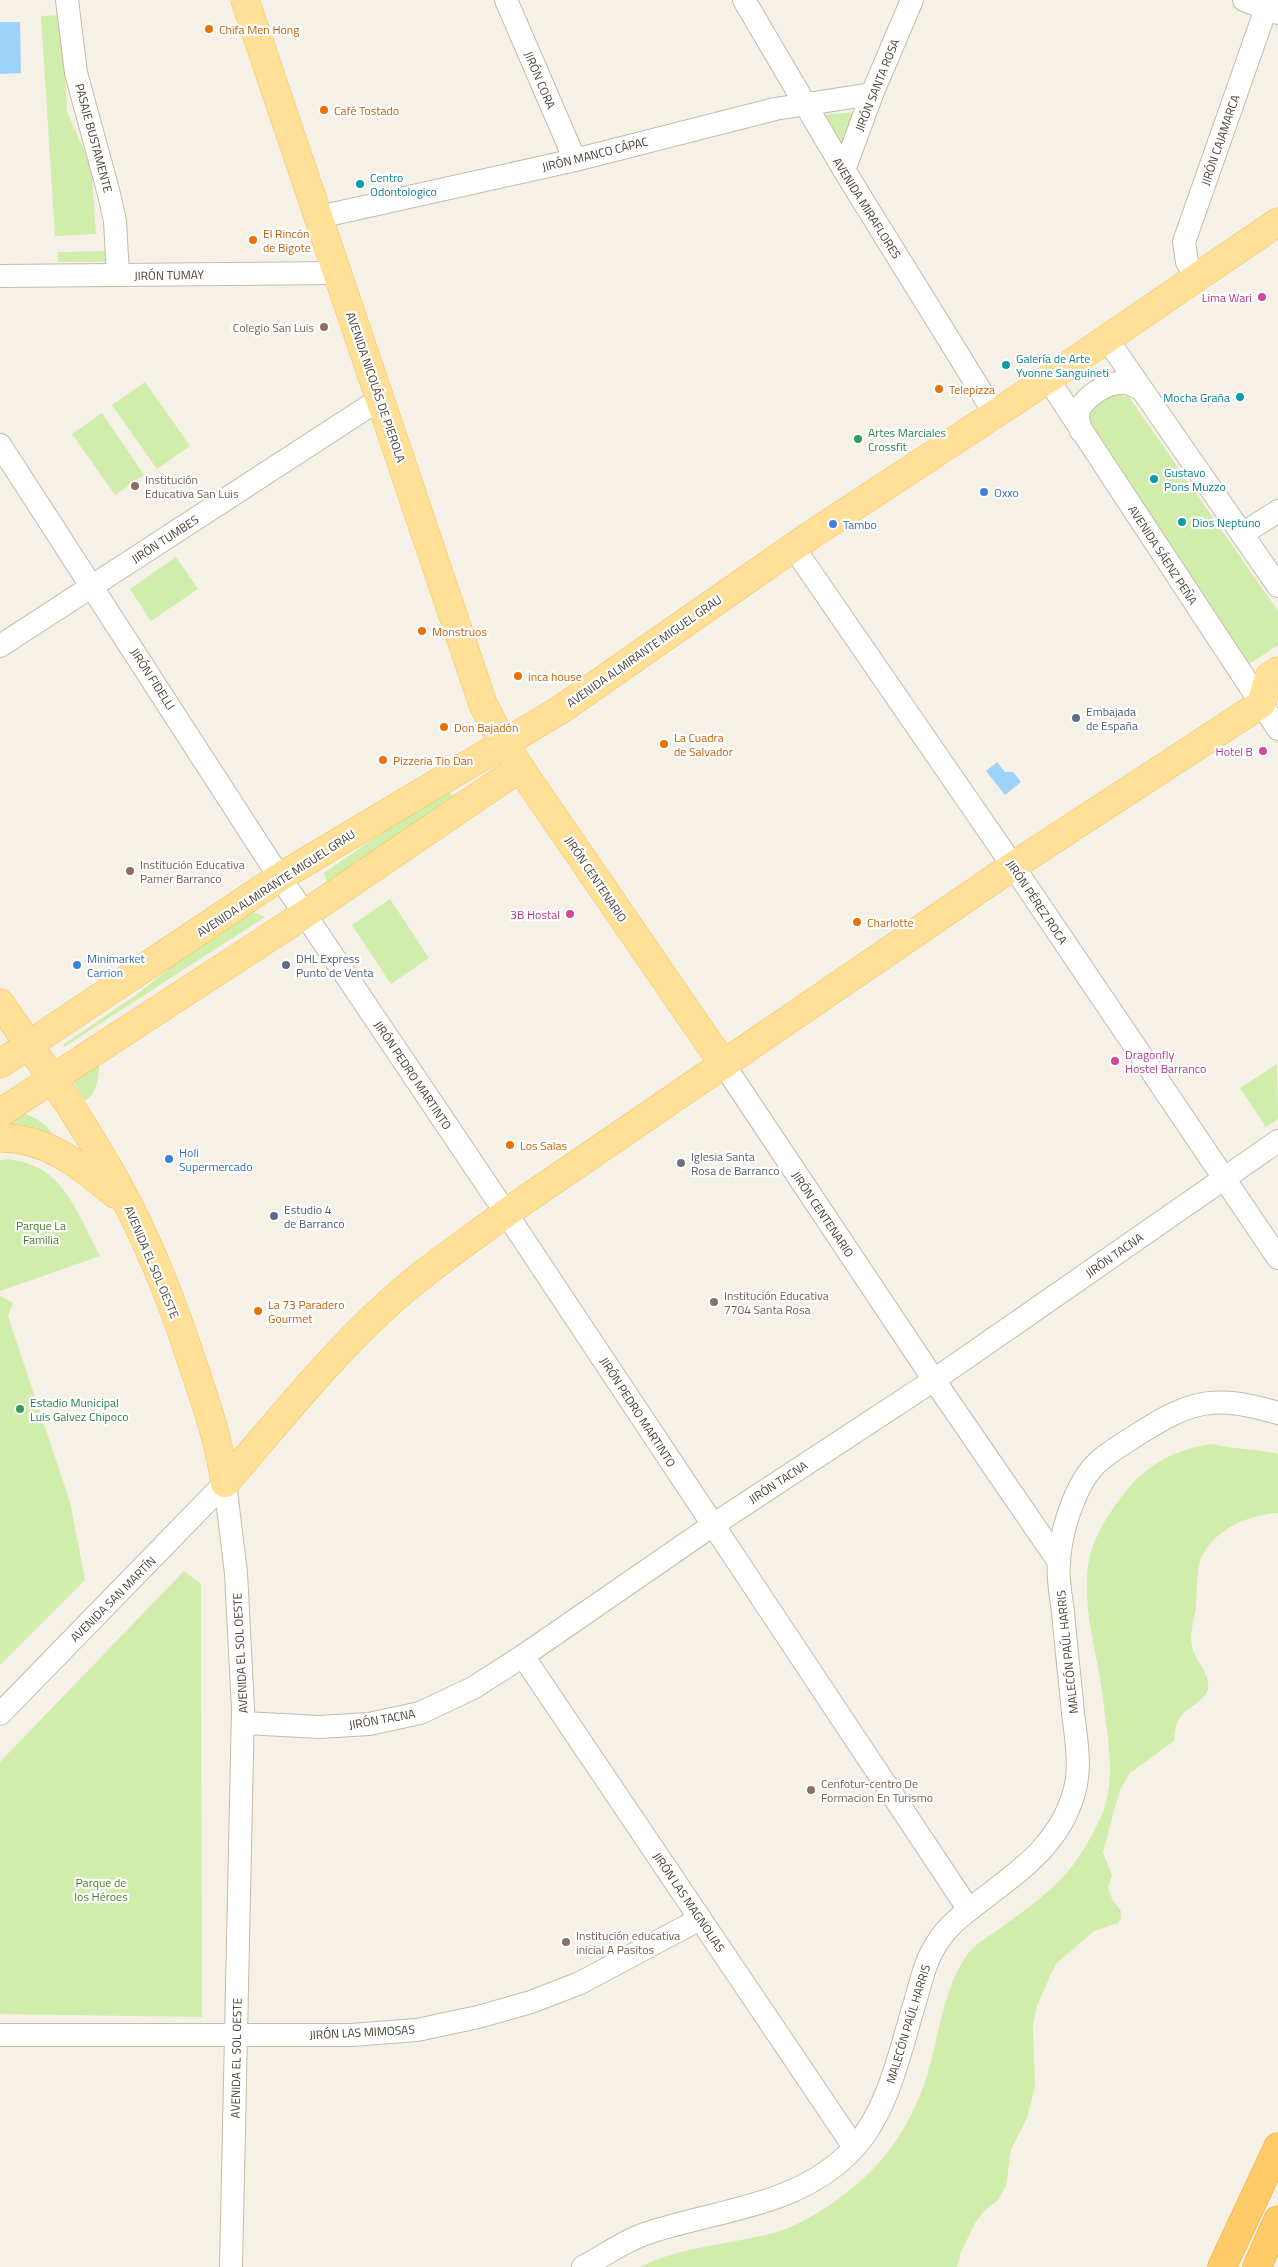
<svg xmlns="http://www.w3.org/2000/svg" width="1278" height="2267" viewBox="0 0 1278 2267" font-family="'Titillium Web',sans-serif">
<rect width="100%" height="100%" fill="#f5f1e7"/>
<g fill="#d0edab">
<polygon points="61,15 67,112 91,166 96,234 55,236 41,16"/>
<polygon points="855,112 841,150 823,115"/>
<polygon points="107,251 106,262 58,262 58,252"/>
<polygon points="145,382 190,446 157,469 112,405"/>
<polygon points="1113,393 1129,397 1278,611 1278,645 1249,664 1086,422 1092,405"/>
<polygon points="102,413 144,475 115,495 72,434"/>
<polygon points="176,557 198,589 151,621 130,589"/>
<polygon points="447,788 453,797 327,883 324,873"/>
<polygon points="390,899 429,958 391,984 352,925"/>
<polygon points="251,911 265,917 64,1047 63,1045 136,995 184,957"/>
<path d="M99,1055C99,1071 100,1091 85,1101L68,1074Z"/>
<polygon points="1277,1064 1278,1119 1266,1127 1240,1088"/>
<path d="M19,1112C44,1119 50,1129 63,1150L8,1131L4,1116Z"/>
<path d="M8,1159C17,1161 26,1162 34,1166C68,1180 83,1225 100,1256L0,1291V1160Z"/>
<polygon points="0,1296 13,1303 8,1316 70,1502 85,1580 0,1665"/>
<path d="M1213,1444C1234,1450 1256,1448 1278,1454V1513C1247,1515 1209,1531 1199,1564C1197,1572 1197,1595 1196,1605C1195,1617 1189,1635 1192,1647C1195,1661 1211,1674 1208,1689C1205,1701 1186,1708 1179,1719C1175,1724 1175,1734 1174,1741L1130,1773L1120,1790L1114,1811L1103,1853L1112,1875L1108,1887L1112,1899L1121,1911V1918L1118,1923L1094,1931L1056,1964L1050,1976L1037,2006L1033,2025L1035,2086L1027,2118L1011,2150L1006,2186L998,2200L984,2211L975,2223L961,2252L957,2267H640C682,2246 733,2244 777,2232C810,2222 853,2191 876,2166C900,2140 918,2106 928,2073C939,2035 944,1987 967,1955C976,1942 995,1933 1007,1923C1027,1909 1047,1894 1064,1876C1079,1860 1100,1824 1106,1803C1112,1779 1110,1753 1107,1729C1104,1711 1103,1692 1099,1673C1093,1638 1083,1602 1088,1566C1091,1541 1107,1516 1122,1496C1146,1465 1174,1449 1213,1444Z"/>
<polygon points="184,1571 201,1584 202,2017 0,2014 0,1762"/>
</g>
<g fill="#9dd3f8">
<polygon points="0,22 20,22 21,73 0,74"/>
<polygon points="997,762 1005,772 1013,772 1021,782 1005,795 986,771"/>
</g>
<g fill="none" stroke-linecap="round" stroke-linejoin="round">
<defs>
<g id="minor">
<polyline points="67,0 76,73 109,194 115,221 118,275"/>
<polyline points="506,0 575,160"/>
<polyline points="744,0 844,170 995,414"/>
<polyline points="1244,0 1278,13"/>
<polyline points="844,170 872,94 912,0"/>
<polyline points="319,217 575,160 775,109 872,94"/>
<polyline points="0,276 338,273"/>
<polyline points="1197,278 1187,262 1184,242 1269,0"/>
<polyline points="1107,339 1278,586"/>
<polyline points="1048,379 1278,729"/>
<path d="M1081,431C1079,424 1076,416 1080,408C1087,396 1106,383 1120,383C1128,382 1135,386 1142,390"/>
<polyline points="0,445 271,864 506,1213 969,1910"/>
<polyline points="1242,534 1278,511"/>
<polyline points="794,548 1013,866 1278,1258"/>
<polyline points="0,646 380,399"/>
<polyline points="724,1065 934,1380 1059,1562"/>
<polyline points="225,1483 236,1573 243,1709 231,2267"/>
<polyline points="523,1656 854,2147"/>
<polyline points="0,1714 225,1483"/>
<polyline points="244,1723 319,1727 369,1724 420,1713 473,1688 523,1656 713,1525 934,1380 1278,1141"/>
<polyline points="0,2035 351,2035 417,2030 478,2017 531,2002 580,1983 700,1919"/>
<path d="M583,2267C605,2255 627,2239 651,2232C721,2209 801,2206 854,2148C889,2109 900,2051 915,2002C921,1982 925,1961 937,1943C948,1925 966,1912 983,1899C1023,1869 1062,1841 1075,1789C1081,1765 1076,1738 1073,1713C1070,1680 1066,1646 1063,1612C1061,1596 1057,1577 1059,1561C1061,1531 1075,1483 1098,1462C1110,1451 1126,1442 1140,1433C1193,1399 1217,1395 1278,1413"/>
</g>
<g id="major">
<polyline points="245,0 483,704 497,731 520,768 724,1065"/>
<path d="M0,1003C46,1069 93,1136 130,1208C154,1256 174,1307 191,1359C205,1400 219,1440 225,1483"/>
<polyline points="0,1064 280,877 560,710 811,535 1048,379 1278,222"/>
<polyline points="0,1113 305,914 520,768"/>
<path d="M0,1138C46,1137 81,1166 115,1194"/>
<path d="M225,1483C278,1422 329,1357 389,1303C425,1270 467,1242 506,1213L1013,866L1261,704L1269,677L1278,671"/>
</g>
<g id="highway">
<polyline points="1222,2267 1278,2147"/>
<polyline points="1257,2267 1278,2220"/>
</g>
</defs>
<use href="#minor" stroke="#c5bbab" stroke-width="24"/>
<use href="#major" stroke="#f0c25a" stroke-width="29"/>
<use href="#highway" stroke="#eea328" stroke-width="29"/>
<use href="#minor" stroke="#fff" stroke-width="22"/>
<use href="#major" stroke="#ffe096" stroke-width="28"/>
<use href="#highway" stroke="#ffcb68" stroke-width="28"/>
</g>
<g fill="#e8710a" stroke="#fff" stroke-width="2">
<circle cx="209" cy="29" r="5"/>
<circle cx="324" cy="110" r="5"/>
<circle cx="253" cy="240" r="5"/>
<circle cx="939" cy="389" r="5"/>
<circle cx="422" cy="631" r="5"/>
<circle cx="518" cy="676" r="5"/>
<circle cx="444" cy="727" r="5"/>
<circle cx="664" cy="744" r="5"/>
<circle cx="383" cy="760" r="5"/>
<circle cx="857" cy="922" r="5"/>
<circle cx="510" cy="1145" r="5"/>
<circle cx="258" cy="1311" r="5"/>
</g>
<g fill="#0f9aa8" stroke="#fff" stroke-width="2">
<circle cx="360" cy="184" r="5"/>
<circle cx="1006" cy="365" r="5"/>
<circle cx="1240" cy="397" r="5"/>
<circle cx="1154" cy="479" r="5"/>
<circle cx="1182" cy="522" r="5"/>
</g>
<g fill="#d1479c" stroke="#fff" stroke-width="2">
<circle cx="1262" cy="297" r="5"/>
<circle cx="1263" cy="751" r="5"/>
<circle cx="570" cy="914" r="5"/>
<circle cx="1115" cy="1061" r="5"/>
</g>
<g fill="#8d6e63" stroke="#fff" stroke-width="2">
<circle cx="324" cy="327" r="5"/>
<circle cx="135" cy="486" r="5"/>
<circle cx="130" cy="871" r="5"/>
<circle cx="714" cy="1302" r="5"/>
<circle cx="811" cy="1790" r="5"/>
<circle cx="566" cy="1942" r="5"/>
</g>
<g fill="#2e9e5b" stroke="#fff" stroke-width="2">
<circle cx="858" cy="439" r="5"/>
<circle cx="20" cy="1409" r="5"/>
</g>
<g fill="#3f7fe0" stroke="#fff" stroke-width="2">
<circle cx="984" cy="492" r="5"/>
<circle cx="833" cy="524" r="5"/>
<circle cx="77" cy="965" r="5"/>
<circle cx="169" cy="1159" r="5"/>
</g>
<g fill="#5c6f8a" stroke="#fff" stroke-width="2">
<circle cx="1076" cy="718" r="5"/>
<circle cx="286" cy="965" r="5"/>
<circle cx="274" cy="1216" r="5"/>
</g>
<circle fill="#6b7280" stroke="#fff" stroke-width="2" cx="681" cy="1163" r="5"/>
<g text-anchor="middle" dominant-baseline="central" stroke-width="4.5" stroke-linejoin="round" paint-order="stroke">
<g font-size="12" fill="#c56008" stroke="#fff" text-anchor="start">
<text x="219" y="29">Chifa Men Hong</text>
<text x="334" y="110">Café Tostado</text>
<text x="263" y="233">El Rincón<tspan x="263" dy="14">de Bigote</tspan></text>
<text x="949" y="389">Telepizza</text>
<text x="432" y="631">Monstruos</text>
<text x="528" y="676">inca house</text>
<text x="454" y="727">Don Bajadón</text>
<text x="674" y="737">La Cuadra<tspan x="674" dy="14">de Salvador</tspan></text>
<text x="393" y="760">Pizzeria Tio Dan</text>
<text x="867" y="922">Charlotte</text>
<text x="520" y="1145">Los Salas</text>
<text x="268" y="1304">La 73 Paradero<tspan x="268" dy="14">Gourmet</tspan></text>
</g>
<g font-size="12" fill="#494135" stroke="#fff">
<text transform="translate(540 80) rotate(67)">JIRÓN CORA</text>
<text transform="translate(877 85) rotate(-68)">JIRÓN SANTA ROSA</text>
<text transform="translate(94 138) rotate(75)">PASAJE BUSTAMENTE</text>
<text transform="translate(1220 140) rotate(-71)">JIRÓN CAJAMARCA</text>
<text transform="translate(595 154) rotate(-14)">JIRÓN MANCO CÁPAC</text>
<text transform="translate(867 208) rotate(58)">AVENIDA MIRAFLORES</text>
<text transform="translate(169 275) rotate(-1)">JIRÓN TUMAY</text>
<text transform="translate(376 387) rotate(71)">AVENIDA NICOLÁS DE PIEROLA</text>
<text transform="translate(165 539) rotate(-33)">JIRÓN TUMBES</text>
<text transform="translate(1163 555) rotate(57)">AVENIDA SÁENZ PEÑA</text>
<text transform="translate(644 651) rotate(-35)">AVENIDA ALMIRANTE MIGUEL GRAU</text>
<text transform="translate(153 679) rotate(57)">JIRÓN FIDELLI</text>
<text transform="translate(596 879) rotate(56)">JIRÓN CENTENARIO</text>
<text transform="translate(276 883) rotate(-33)">AVENIDA ALMIRANTE MIGUEL GRAU</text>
<text transform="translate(1037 902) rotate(56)">JIRÓN PÉREZ ROCA</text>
<text transform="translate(413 1075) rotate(56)">JIRÓN PEDRO MARTINTO</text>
<text transform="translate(823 1214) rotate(56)">JIRÓN CENTENARIO</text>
<text transform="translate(1114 1255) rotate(-35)">JIRÓN TACNA</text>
<text transform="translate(152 1262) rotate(67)">AVENIDA EL SOL OESTE</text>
<text transform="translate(638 1412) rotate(57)">JIRÓN PEDRO MARTINTO</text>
<text transform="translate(778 1482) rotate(-33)">JIRÓN TACNA</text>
<text transform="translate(113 1599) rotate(-45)">AVENIDA SAN MARTÍN</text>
<text transform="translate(1067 1652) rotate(-96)">MALECÓN PAÚL HARRIS</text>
<text transform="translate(240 1653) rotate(-93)">AVENIDA EL SOL OESTE</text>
<text transform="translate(382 1719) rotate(-10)">JIRÓN TACNA</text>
<text transform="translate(689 1902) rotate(56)">JIRÓN LAS MAGNOLIAS</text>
<text transform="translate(908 2024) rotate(-73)">MALECÓN PAÚL HARRIS</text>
<text transform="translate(362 2032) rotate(-3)">JIRÓN LAS MIMOSAS</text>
<text transform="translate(236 2058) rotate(-89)">AVENIDA EL SOL OESTE</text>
</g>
<g font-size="12" fill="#0d838f" stroke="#fff" text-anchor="start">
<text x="370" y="177">Centro<tspan x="370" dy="14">Odontologico</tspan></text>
<text x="1016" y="358">Galería de Arte<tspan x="1016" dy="14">Yvonne Sanguineti</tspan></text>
<text x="1230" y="397" text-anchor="end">Mocha Graña</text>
<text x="1164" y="472">Gustavo<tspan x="1164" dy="14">Pons Muzzo</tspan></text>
<text x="1192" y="522">Dios Neptuno</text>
</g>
<g font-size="12" fill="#b23c85" stroke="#fff" text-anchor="end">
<text x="1252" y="297">Lima Wari</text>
<text x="1253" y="751">Hotel B</text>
<text x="560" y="914">3B Hostal</text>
<text x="1125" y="1054" text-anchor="start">Dragonfly<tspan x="1125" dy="14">Hostel Barranco</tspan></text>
</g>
<g font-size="12" fill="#785e54" stroke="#fff" text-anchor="start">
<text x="314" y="327" text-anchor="end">Colegio San Luis</text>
<text x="145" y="479">Institución<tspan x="145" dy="14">Educativa San Luis</tspan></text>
<text x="140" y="864">Institución Educativa<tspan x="140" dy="14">Pamer Barranco</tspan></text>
<text x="724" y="1295">Institución Educativa<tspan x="724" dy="14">7704 Santa Rosa</tspan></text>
<text x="821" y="1783">Cenfotur-centro De<tspan x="821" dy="14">Formacion En Turismo</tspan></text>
<text x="576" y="1935">Institución educativa<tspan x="576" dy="14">inicial A Pasitos</tspan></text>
</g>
<g font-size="12" fill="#27864d" stroke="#fff" text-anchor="start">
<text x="868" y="432">Artes Marciales<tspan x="868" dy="14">Crossfit</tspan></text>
<text x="30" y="1402">Estadio Municipal<tspan x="30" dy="14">Luis Galvez Chipoco</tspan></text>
</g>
<g font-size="12" fill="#366cbe" stroke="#fff" text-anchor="start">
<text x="994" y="492">Oxxo</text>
<text x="843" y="524">Tambo</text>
<text x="87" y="958">Minimarket<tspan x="87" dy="14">Carrion</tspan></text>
<text x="179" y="1152">Holi<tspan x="179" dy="14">Supermercado</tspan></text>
</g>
<g font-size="12" fill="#4e5e75" stroke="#fff" text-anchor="start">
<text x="1086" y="711">Embajada<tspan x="1086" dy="14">de España</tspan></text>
<text x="296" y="958">DHL Express<tspan x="296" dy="14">Punto de Venta</tspan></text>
<text x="284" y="1209">Estudio 4<tspan x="284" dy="14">de Barranco</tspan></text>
</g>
<g font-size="12" fill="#5b616d" stroke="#fff" text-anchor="start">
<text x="691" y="1156">Iglesia Santa<tspan x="691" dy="14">Rosa de Barranco</tspan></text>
</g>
<g font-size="12" fill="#478121" stroke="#fff">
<text x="41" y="1225">Parque La<tspan x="41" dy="14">Familia</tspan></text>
<text x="101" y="1882">Parque de<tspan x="101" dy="14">los Héroes</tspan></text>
</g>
</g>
</svg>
